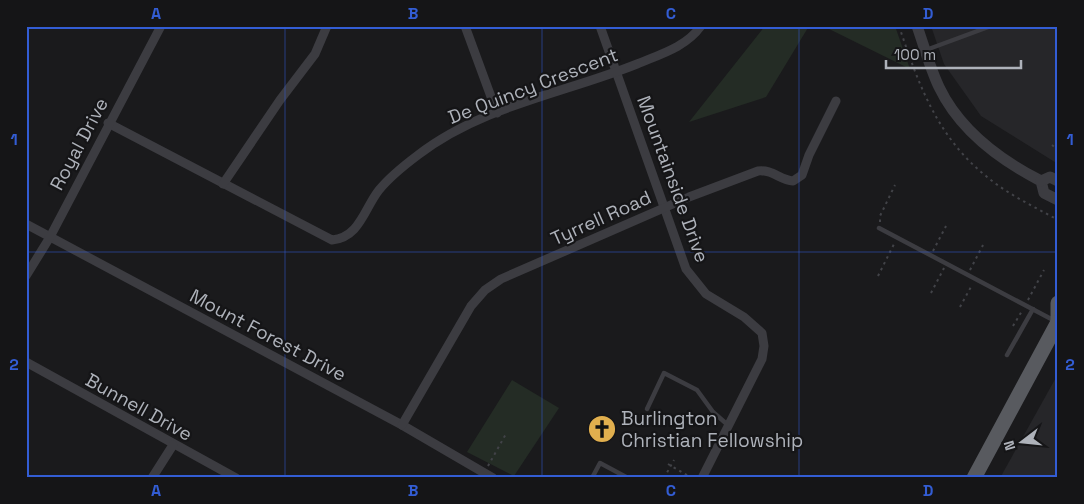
<svg xmlns="http://www.w3.org/2000/svg" width="1084" height="504" viewBox="0 0 1084 504" font-family="'Space Grotesk',sans-serif">
<rect width="100%" height="100%" fill="#1a1a1c"/>
<g fill="#262629">
<polygon points="931,26 1058,26 1058,164 981,116 944,64"/>
<polygon points="1058,374 1058,478 1000,478"/>
</g>
<g fill="#242c25">
<polygon points="765,26 809,26 766,97 689,122"/>
<polygon points="823,26 895,26 910,69"/>
<polygon points="512,380 559,408 514,476 467,452"/>
</g>
<g fill="none" stroke-linecap="round" stroke-linejoin="round">
<g stroke="#424348" stroke-width="2" stroke-dasharray="2.5 4" stroke-linecap="butt">
<path d="M899,26C918,83 937,137 986,176C1007,194 1033,206 1058,220"/>
<polyline points="1052,145 1058,150"/>
<polyline points="880,222 880,216 895,185"/>
<polyline points="933,251 946,226"/>
<polyline points="970,270 983,245"/>
<polyline points="878,276 895,242"/>
<polyline points="931,293 944,268"/>
<polyline points="1028,300 1044,270"/>
<polyline points="960,307 972,285"/>
<polyline points="1013,326 1022,311"/>
<polyline points="668,464 692,478"/>
<polyline points="488,466 507,432"/>
<polyline points="664,478 674,460"/>
</g>
<g stroke="#3c3c41" stroke-width="4.5">
<polyline points="926,50 991,26"/>
<polyline points="879,228 1055,321"/>
<polyline points="1007,355 1033,309"/>
<polyline points="647,409 664,373 697,390 713,412 729,426"/>
<polyline points="592,478 600,463 628,478"/>
<polyline points="796,478 797,478"/>
</g>
<g stroke="#3c3c41" stroke-width="9">
<polyline points="465,26 497,113"/>
<polyline points="600,26 686,269 706,294 744,317 762,333 764,346 762,359 702,478"/>
<path d="M108,123L332,240C360,237 364,209 379,190C388,179 406,164 418,155C481,106 565,93 637,64C661,54 686,47 701,26"/>
<polyline points="223,184 280,100 315,54 327,26"/>
<polyline points="26,224 402,425 493,478"/>
<polyline points="26,276 50,237 161,26"/>
<polyline points="26,362 236,478"/>
<path d="M402,425L471,306L485,290L501,279L689,197L758,171C772,169 780,180 793,181L802,175L809,155L836,101"/>
<polyline points="152,478 173,445"/>
</g>
<g stroke="#3c3c41" stroke-width="11">
<path d="M917,26C924,46 930,68 939,87C960,131 1000,160 1041,181L1044,193L1058,200"/>
<polyline points="1041,181 1050,177 1058,181"/>
</g>
<g stroke="#585a5f" stroke-width="15">
<polyline points="1058,322 1058,303"/>
<polyline points="974,478 1058,322"/>
</g>
</g>
<path fill="none" stroke="#335dd4" stroke-width="1" stroke-opacity="0.55" d="M285,26V478M542,26V478M799,26V478M26,252H1058"/>
<defs>
<symbol id="church-disc" viewBox="-11 -11 22 22"><circle r="9.5" fill="#e1af4e" stroke="#151517"/><path d="M-1.2-6h2.4v3.5h3.3v2.4h-3.3V6h-2.4V-.1h-3.3v-2.4h3.3Z" fill="#111"/></symbol>
</defs>
<g fill-rule="evenodd">
<use href="#church-disc" x="586" y="413" width="32" height="32"/>
</g>
<g text-anchor="middle" dominant-baseline="central" stroke-width="4.5" stroke-linejoin="round" paint-order="stroke">
<g font-size="19" fill="#aeb2ba" stroke="#151517">
<text transform="translate(533 86) rotate(-21)">De Quincy Crescent</text>
<text transform="translate(79 144) rotate(-62)">Royal Drive</text>
<text transform="translate(673 179) rotate(70)">Mountainside Drive</text>
<text transform="translate(601 218) rotate(-24)">Tyrrell Road</text>
<text transform="translate(268 335) rotate(28)">Mount Forest Drive</text>
<text transform="translate(139 407) rotate(29)">Bunnell Drive</text>
</g>
<g font-size="19" fill="#aeb2ba" stroke="#151517" text-anchor="start">
<text x="621" y="418">Burlington<tspan x="621" dy="22">Christian Fellowship</tspan></text>
</g>
</g>
<rect width="1084" height="504" fill="none" stroke="#151517" stroke-width="55"/>
<g transform="translate(1022 442) rotate(254)" stroke="#151517" stroke-width="4" paint-order="stroke">
<path d="M0-4L9 19L0 12L-9 19Z" fill="#aeb2ba"/>
<text y="-8" font-size="14" font-weight="bold" text-anchor="middle" fill="#aeb2ba">N</text>
</g>
<path d="M886 60v8h135v-8" fill="none" stroke="#aeb2ba" stroke-width="2.5"/>
<text x="894" y="60" font-size="15" fill="#aeb2ba" stroke="#151517" stroke-width="4" paint-order="stroke">100 m</text>
<rect x="28" y="28" width="1028" height="448" fill="none" stroke="#335dd4" stroke-width="2"/>
<g font-size="16" text-anchor="middle" font-weight="bold" fill="#335dd4">
<text x="156" y="19">A</text>
<text x="413" y="19">B</text>
<text x="671" y="19">C</text>
<text x="928" y="19">D</text>
<text x="14" y="145">1</text>
<text x="1070" y="145">1</text>
<text x="14" y="370">2</text>
<text x="1070" y="370">2</text>
<text x="156" y="496">A</text>
<text x="413" y="496">B</text>
<text x="671" y="496">C</text>
<text x="928" y="496">D</text>
</g>
</svg>
